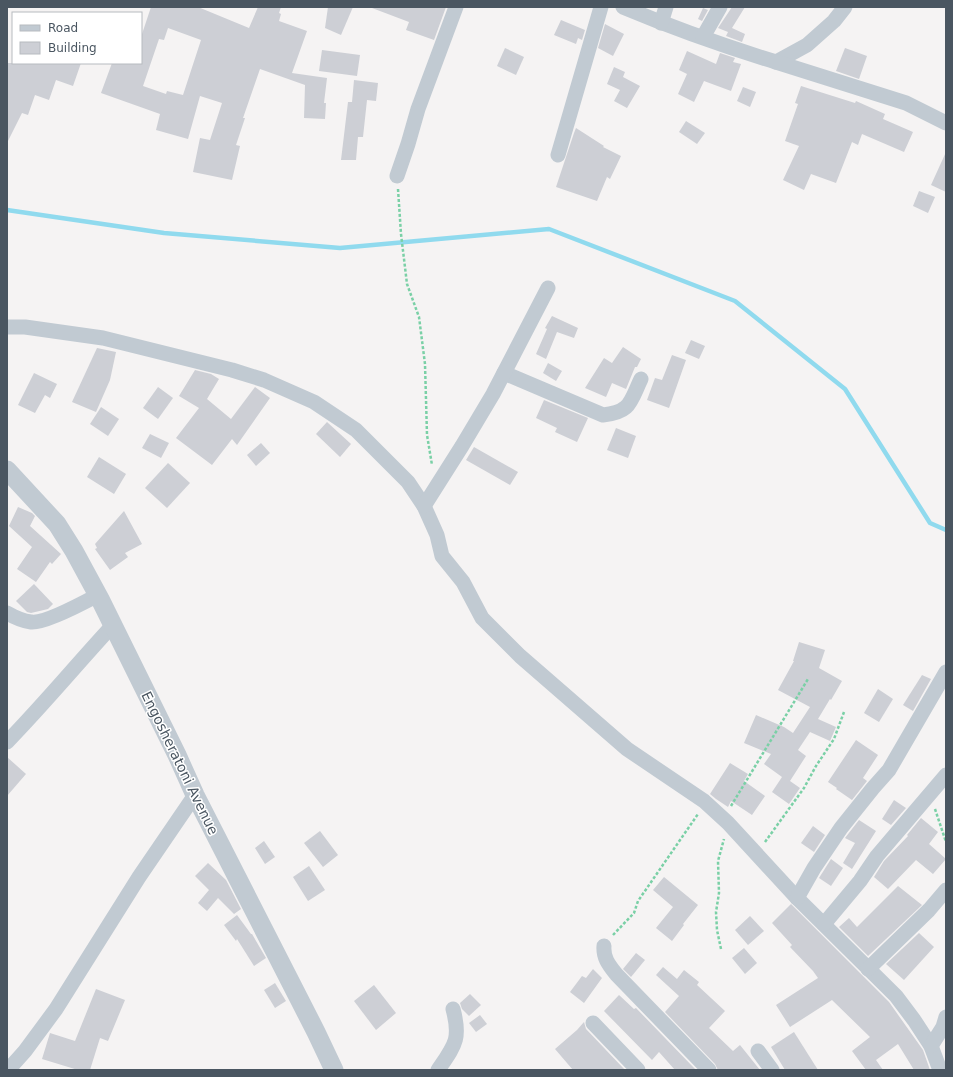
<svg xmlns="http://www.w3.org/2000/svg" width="953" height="1077" viewBox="0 0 953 1077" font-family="'DejaVu Sans',sans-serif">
<rect width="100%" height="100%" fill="#f5f3f3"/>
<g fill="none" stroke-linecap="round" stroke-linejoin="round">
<polyline stroke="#90daee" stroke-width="4.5" points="7,210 164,233 340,248 549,229 735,301 845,389 930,523 946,530"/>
</g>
<g fill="#cdcfd5" fill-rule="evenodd">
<path d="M151,7H198L249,28L258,7H281L279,13L281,14L279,21L307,31L292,73L327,78L324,103H326L325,119L304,118L305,85L260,69L243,118H245L236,145L240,146L232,180L193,172L200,138L210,140L222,103L200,96L188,139L156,130L160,114L101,93L112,63H141V37ZM168,28L201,40L183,95L167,91L166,94L143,86L159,39L164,40Z"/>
<polygon points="328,7 353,7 341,35 325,28"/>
<polygon points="373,7 446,7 434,40 406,30 409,22 372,8"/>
<polygon points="732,7 745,7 732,28 745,34 742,42 726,36 728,32 718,28"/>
<polygon points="703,8 708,10 702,21 698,19"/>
<polygon points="561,20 585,30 582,40 578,38 576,44 554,35"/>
<polygon points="605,24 624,34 613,56 598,48"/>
<polygon points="505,48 524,57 516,75 497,66"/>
<polygon points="845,48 867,56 859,79 836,71"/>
<polygon points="322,50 360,55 357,76 319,71"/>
<polygon points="687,51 716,64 720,53 735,58 733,62 741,64 731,91 704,81 694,102 678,94 687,74 679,70"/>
<polygon points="7,63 81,63 73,86 56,80 49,100 35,95 28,115 22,113 7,143"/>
<polygon points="614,67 625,72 623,77 640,86 627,108 614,101 620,90 607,84"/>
<polygon points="354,80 378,83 376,101 367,100 363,137 358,137 356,160 341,160 348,102 352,102"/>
<polygon points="801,86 855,103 856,101 885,114 883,119 913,132 904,152 862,134 858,145 852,142 836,183 811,174 804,190 783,180 799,146 785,141 798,104 795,103"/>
<polygon points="743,87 756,92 750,107 737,101"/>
<polygon points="686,121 705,133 697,144 679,132"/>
<polygon points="576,128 604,146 603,147 621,156 610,179 607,177 597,201 556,187 574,133"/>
<polygon points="946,152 946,192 931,185"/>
<polygon points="919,191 935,197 928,213 913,206"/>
<polygon points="552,316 578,328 574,338 557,332 546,359 536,354 547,329 545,328"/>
<polygon points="691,340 705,346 699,359 685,353"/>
<polygon points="623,347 641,359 637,367 635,367 626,389 612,383 606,397 585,388 604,358 612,363"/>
<polygon points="97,348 116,352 110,380 96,412 72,402"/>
<polygon points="672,355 686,360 669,408 647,400 655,378 662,380"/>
<polygon points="548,363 562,371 556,381 543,373"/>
<polygon points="195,370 211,374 219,379 207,399 231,419 255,387 270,398 237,445 232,439 212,465 176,438 199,408 179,396"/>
<polygon points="34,373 57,384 50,398 45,395 35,413 18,405"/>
<polygon points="158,387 173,398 158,419 143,408"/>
<polygon points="544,400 588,418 577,442 555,432 557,428 536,418"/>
<polygon points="101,407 119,419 108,436 90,424"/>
<polygon points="327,422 351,444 340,457 316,434"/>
<polygon points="616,428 636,436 628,458 607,450"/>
<polygon points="150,434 169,443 161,458 142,448"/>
<polygon points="261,443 270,453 256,466 247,455"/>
<polygon points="474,447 518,472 510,485 466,460"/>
<polygon points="99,457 126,474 114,494 87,477"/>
<polygon points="168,463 190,483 167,508 145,488"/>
<polygon points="18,507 32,513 35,516 30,526 61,554 52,564 50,562 36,582 17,569 32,547 9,526"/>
<polygon points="124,511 142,544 125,553 128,557 110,570 95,549 97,548 95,544"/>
<polygon points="34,584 53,604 48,609 31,613 27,612 16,601"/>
<polygon points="799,642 825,650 819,668 842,681 831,700 830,699 818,719 836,727 830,741 810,732 798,750 806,756 790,781 800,788 789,804 772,792 782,777 764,764 771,754 744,743 756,715 784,727 793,733 810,707 778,690 794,661 793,661"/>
<polygon points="922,675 931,679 913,711 903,705"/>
<polygon points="878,689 893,699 879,722 864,713"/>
<polygon points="856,740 878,755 863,778 867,781 852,800 836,789 837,788 828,782"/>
<polygon points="7,757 26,774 7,796"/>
<polygon points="730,763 748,774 744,781 765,796 752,815 731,801 728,807 716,799 710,794"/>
<polygon points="894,800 906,808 891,825 882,819"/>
<polygon points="921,818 938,832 929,844 946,859 933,874 916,860 888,889 874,877 884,861 908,836 907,835"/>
<polygon points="859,820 876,831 852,869 843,863 855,843 845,838"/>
<polygon points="813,826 825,835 814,852 801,843"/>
<polygon points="320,831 338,855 323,867 304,843"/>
<polygon points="264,841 275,857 265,864 255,848"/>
<polygon points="831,859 843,868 831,886 819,878"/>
<polygon points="208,863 226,880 241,909 234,914 218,898 207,911 198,903 209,890 195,876"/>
<polygon points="309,866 325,890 308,901 293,877"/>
<polygon points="664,877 698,905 683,924 684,925 672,941 656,928 673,907 653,890"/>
<polygon points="898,886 922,905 868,956 839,927 849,918 857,927"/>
<polygon points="791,904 889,1002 923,1050 930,1070 914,1070 898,1044 876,1060 883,1070 866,1070 852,1051 870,1037 832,1000 790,1027 776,1005 818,978 813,971 790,947 792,945 772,923"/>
<polygon points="237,915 251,934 252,934 266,958 254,966 237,939 236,941 224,925"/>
<polygon points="750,916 764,931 748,945 735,930"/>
<polygon points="919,933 934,947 904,980 886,964"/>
<polygon points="744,948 757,963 745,974 732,958"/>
<polygon points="636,953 645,960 631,977 623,969"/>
<polygon points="663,967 677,979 684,970 699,982 697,985 725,1011 709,1028 733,1051 740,1045 760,1070 718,1070 715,1064 665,1012 679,996 656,975"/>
<polygon points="593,969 602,978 584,1003 570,992 582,976 586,978"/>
<polygon points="275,983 286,1001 275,1008 264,990"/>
<polygon points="374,985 396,1013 376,1030 354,1001"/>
<polygon points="96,989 125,1000 108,1041 100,1038 90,1070 78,1070 42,1059 50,1033 75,1041"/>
<polygon points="470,994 481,1005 469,1016 462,1009 460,1003"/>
<polygon points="619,995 634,1009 636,1008 696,1070 675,1070 659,1052 652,1060 604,1011"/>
<polygon points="480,1015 487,1024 476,1032 469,1023"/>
<polygon points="584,1022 586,1029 625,1070 573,1070 555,1049 577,1030"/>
<polygon points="794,1032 818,1070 785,1070 771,1047"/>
</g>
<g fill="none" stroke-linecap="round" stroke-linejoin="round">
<g stroke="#7ad0a6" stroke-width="2.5" stroke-dasharray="3 2" stroke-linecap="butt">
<polyline points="398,189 401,234 407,284 419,317 425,364 427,435 432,465"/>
<polyline points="731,806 808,679"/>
<polyline points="935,809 946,842"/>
<polyline points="765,842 804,788 816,766 834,739 844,712"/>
<polyline points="613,935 634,913 638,901 698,814"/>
<polyline points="721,949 717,930 716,912 719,893 718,861 724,839"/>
</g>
<g stroke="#c1cad2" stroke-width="15">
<path d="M623,7C673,28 724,46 776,62L807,45L834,21L845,7"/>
<polyline points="661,23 666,7"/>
<polyline points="703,37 720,7"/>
<polyline points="776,62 906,103 946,123"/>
<polyline points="558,155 601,7"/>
<polyline points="397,176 408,144 418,109 456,7"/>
<polyline points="7,327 25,327 103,338 232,370 264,380 314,402 356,430 408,482 424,506 437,535 442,556 463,582 482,618 520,656 627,749 704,801 728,823 797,898 896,996 914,1020 931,1046 940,1070"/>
<path d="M504,373L603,415C631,412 630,402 641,379"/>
<polyline points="424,506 462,446 493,394 548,288"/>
<path d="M7,613C14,617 22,621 31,622C44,624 85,602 98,595"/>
<path d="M7,742C44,704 77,664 113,625"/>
<polyline points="797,898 814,868 841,828 873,788 889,770 946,672"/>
<polyline points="824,924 860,881 877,856 946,775"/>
<path d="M604,946C603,958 609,965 616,974L709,1070"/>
<polyline points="868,969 929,910 946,890"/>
<polyline points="593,1023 638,1070"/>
<polyline points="931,1046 943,1027 946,1017"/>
<polyline points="758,1051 772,1070"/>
<polyline points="8,1070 25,1051 56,1009 139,877 195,795"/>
<path d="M438,1070C455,1045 461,1039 453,1009"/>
</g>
<polyline stroke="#c1cad2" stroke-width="19" points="7,470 57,524 74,551 100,599 177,755 195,795 316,1032 334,1070"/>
</g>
<g text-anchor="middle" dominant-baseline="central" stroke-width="3" stroke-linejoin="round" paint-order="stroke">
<g font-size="14" fill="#4a5661" stroke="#fff">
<text transform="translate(180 763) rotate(64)">Engosheratoni Avenue</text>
</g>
</g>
<rect width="953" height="1077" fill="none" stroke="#4a5661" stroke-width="16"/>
<rect x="12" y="12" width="130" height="52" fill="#ffffff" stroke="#b7bbc0"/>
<rect x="20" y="25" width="20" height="6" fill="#c1cad2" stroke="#b7bbc0"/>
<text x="48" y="32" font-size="12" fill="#4a5661">Road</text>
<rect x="20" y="42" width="20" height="12" fill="#cdcfd5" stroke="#b7bbc0"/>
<text x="48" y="52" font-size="12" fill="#4a5661">Building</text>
</svg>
